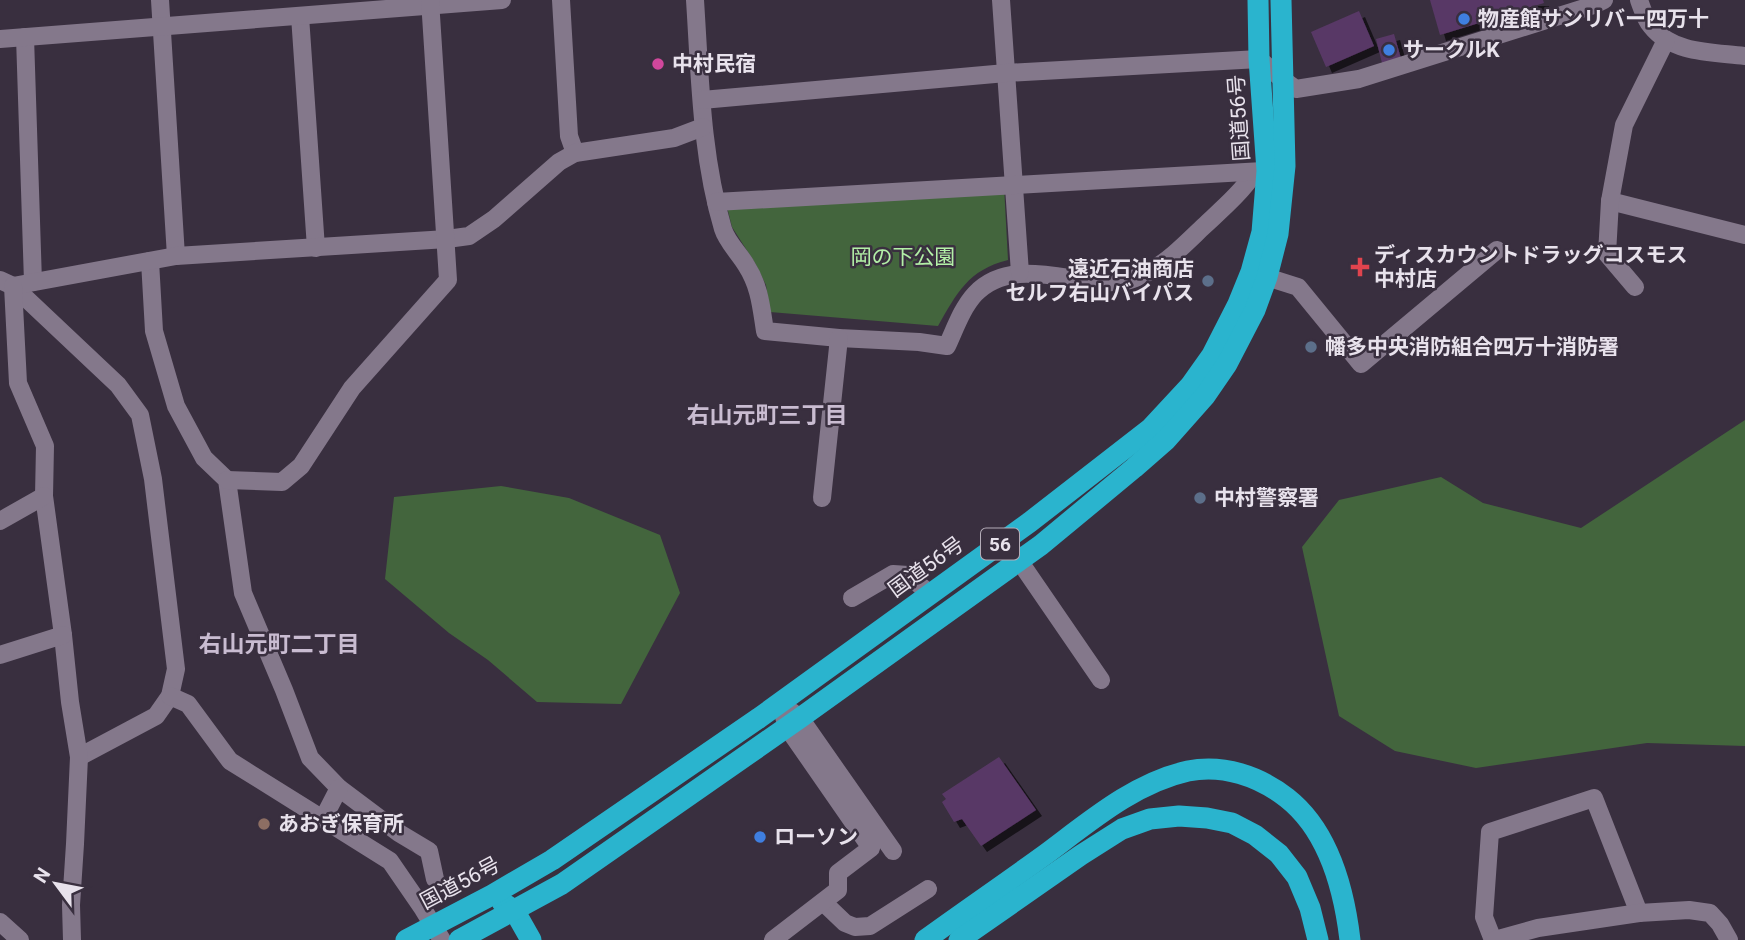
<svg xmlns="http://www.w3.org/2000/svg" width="1745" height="940" viewBox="0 0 1745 940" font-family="Roboto,'Noto Sans JP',sans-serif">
<defs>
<filter id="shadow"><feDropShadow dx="6" dy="6" stdDeviation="0" flood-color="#0009"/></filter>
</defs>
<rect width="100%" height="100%" fill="#392f3f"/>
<g fill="#43653d">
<path d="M1004,186L1008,260C968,270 957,293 938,326L770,312L766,285L755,263L732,227L726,203Z"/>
<polygon points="1745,420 1745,746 1647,743 1476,768 1395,751 1339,716 1302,547 1339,500 1441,477 1483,503 1581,528"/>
<polygon points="501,486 569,498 660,535 680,593 621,704 537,702 488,660 449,633 385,579 394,497"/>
</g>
<g fill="#593866" filter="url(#shadow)">
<polygon points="1430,0 1543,0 1544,3 1440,35"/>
<polygon points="1359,11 1374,46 1326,67 1311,32"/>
<polygon points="1394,34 1402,62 1383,67 1376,39"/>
<polygon points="999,757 1036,810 981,846 962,819 954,822 942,802 946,799 942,794"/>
</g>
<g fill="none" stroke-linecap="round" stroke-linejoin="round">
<g stroke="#84788b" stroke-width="18">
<polyline points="160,0 176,256"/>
<polyline points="561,0 569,136 575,153"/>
<path d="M695,0C700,76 701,155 723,229C727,242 739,253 746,265C760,287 761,306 765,331L839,338L919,342L947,346C955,329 962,308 975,294C1013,254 1073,286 1120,282C1129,281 1142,276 1150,271C1170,260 1187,242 1204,226C1222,209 1241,193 1255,172"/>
<polyline points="1001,0 1020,273"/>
<path d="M1639,0C1642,8 1645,19 1651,26C1673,54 1712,52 1745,56"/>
<polyline points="300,16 316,248"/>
<polyline points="25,37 33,282"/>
<polyline points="0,39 502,0"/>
<polyline points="702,100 1006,73 1259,59 1282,79 1296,89 1359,79 1594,5 1604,0"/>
<polyline points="1610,201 1745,235"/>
<polyline points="716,202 1263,171"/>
<polyline points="150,261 154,331 176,406 204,458 227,480 243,593 284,690 310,758 339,788 399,833 429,851 435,879"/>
<polyline points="1254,273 1298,287 1361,364 1497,250"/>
<polyline points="0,280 13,286 118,385 140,415 153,479 176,669 170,696 156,716 79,757"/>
<polyline points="13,286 176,256 447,239 469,236 494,219 559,162 575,153 674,138 703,127"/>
<polyline points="13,286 18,383 45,446 44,496 63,635 70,702 79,757 75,844 71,905 72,940"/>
<polyline points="1635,287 1607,254 1610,201 1624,125 1666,40"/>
<polyline points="227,480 282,482 301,466 352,388 448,280 430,0"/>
<polyline points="822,498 839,338"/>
<polyline points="0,521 44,496"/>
<polyline points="1005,540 1101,680"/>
<polyline points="852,598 893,574 908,575 930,594"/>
<polyline points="0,655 63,635"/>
<polyline points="170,696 188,704 230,761 390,861 423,909 442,940"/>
<polyline points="323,819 339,788"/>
<polyline points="823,902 845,923 855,927 870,926 928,889"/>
<polyline points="0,922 20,940"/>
<polyline points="773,940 838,890 838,873 871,848 787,727 780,703 800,718 893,851"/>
<polyline points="1493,940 1484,917 1490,832 1594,798 1639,913"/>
<polyline points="1495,940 1538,928 1639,913 1689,910 1710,913 1720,924 1729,940"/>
</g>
<g stroke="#2ab4ce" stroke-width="21">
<polyline points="502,902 514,910 531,940"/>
<polyline points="406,940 492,895 552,860 759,718 1030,522 1151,428 1190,386 1212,355 1238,304 1251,272 1262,232 1267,171 1259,59 1258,0"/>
<polyline points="459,940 562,884 800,718 1041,545 1134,468 1166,440 1205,396 1227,364 1255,310 1267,277 1278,234 1285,166 1281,0"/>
<path d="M925,940C965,911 1006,883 1046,854C1089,822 1134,783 1188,771C1223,764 1259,776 1287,798C1329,831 1344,889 1350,940"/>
<polyline points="959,940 1081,855 1122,829 1150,819 1179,816 1207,818 1232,823 1255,835 1279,854 1297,877 1310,908 1318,940"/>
</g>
</g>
<g fill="#3f7fe0" stroke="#392f3f" stroke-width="2.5">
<circle cx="1464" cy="19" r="7"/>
<circle cx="1389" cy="50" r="7"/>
<circle cx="760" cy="837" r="7"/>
</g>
<circle fill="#d1479c" stroke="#392f3f" stroke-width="2.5" cx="658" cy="64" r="7"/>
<path fill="#e0444e" stroke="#392f3f" stroke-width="2.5" d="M1356.5 256.5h7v7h7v7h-7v7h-7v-7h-7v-7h7z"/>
<g fill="#5c6f8a" stroke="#392f3f" stroke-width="2.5">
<circle cx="1208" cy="281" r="7"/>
<circle cx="1311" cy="347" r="7"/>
<circle cx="1200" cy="498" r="7"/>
</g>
<circle fill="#8d6e63" stroke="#392f3f" stroke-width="2.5" cx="264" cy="824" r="7"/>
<g text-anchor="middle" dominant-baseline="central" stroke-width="5" stroke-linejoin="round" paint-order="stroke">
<rect fill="#392f3f" stroke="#b4acb8" stroke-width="2" x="981" y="528.5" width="38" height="31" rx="5"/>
<g font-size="19" font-weight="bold" fill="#e8e2ec">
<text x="1000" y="544">56</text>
</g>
<g font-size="21" font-weight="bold" fill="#e8e2ec" stroke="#392f3f" text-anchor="start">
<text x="1478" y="19">物産館サンリバー四万十</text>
<text x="1403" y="50">サークルK</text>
<text x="672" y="64">中村民宿</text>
<text x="1374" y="255">ディスカウントドラッグコスモス<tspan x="1374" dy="24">中村店</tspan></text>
<text x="1194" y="269" text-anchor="end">遠近石油商店<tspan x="1194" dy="24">セルフ右山バイパス</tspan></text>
<text x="1325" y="347">幡多中央消防組合四万十消防署</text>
<text x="1214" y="498">中村警察署</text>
<text x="278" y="824">あおぎ保育所</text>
<text x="774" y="837">ローソン</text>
</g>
<g font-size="21" fill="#e8e2ec" stroke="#392f3f">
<text transform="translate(1239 118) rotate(-94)">国道56号</text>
<text transform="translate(926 567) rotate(-36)">国道56号</text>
<text transform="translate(460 883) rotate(-28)">国道56号</text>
</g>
<g font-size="21" fill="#b3f0a7" stroke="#392f3f">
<text x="903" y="257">岡の下公園</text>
</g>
<g font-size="23" font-weight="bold" fill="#c9bcd1" stroke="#392f3f">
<text x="767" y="415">右山元町三丁目</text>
<text x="279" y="644">右山元町二丁目</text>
</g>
</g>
<g transform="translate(56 884) rotate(302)" stroke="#392f3f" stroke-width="5" paint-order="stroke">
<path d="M0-5L12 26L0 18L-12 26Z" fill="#e8e2ec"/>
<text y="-10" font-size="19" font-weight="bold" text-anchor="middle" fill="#e8e2ec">N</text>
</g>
</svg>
